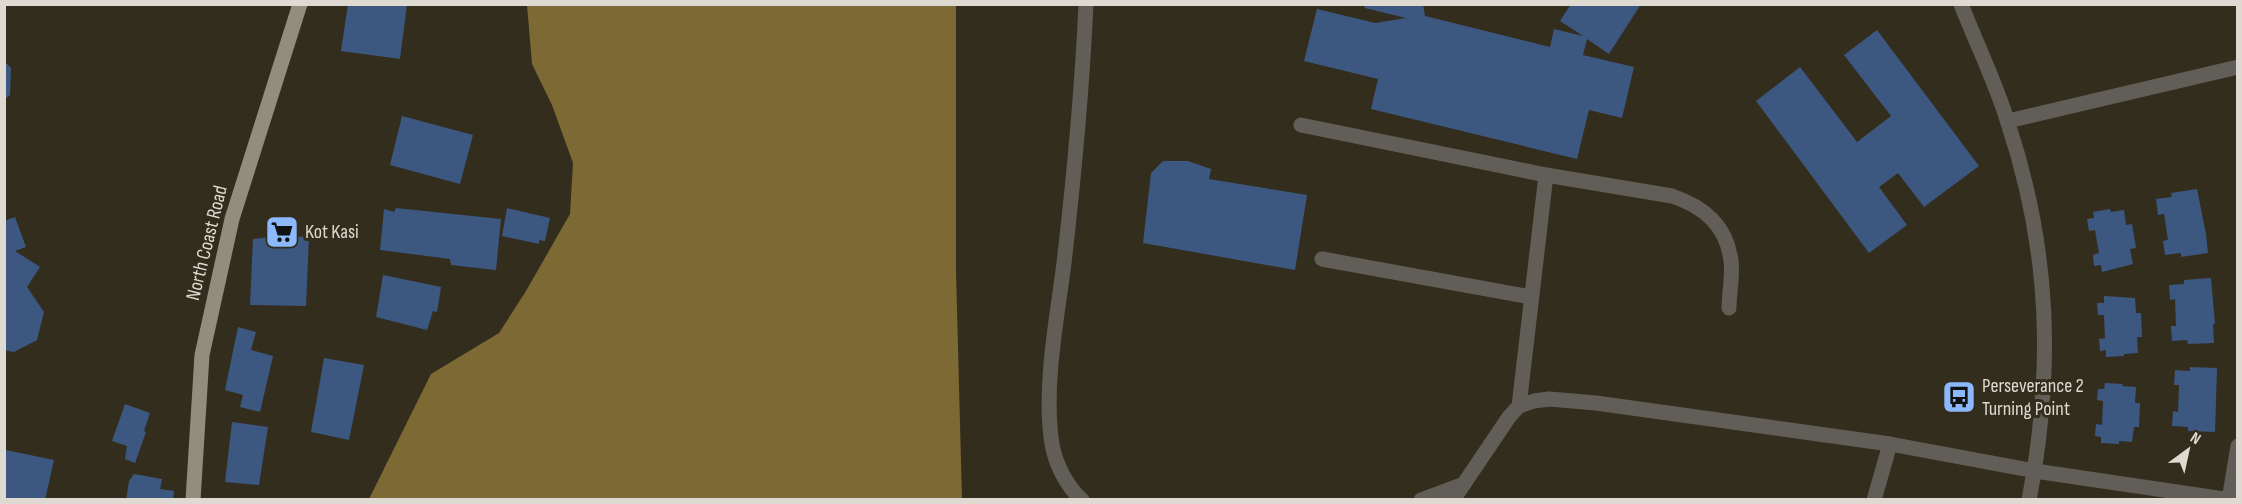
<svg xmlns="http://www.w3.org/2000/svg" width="2242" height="504" viewBox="0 0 2242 504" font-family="'Sofia Sans Condensed',sans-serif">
<rect width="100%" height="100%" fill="#332d1e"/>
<polygon fill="#7d6934" points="527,5 956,5 956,272 962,499 369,499 431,374 499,333 526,291 570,214 573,163 552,105 532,64"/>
<g fill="#3c5881">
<polygon points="348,4 407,4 400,59 341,51"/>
<polygon points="1364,4 1423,4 1425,16 1550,47 1554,29 1583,36 1560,21 1571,4 1641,4 1609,54 1587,39 1583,55 1634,67 1622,118 1589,110 1577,159 1371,109 1378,79 1304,61 1317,9 1375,23 1406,18 1365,8"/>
<polygon points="1877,30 1979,166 1924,207 1898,173 1879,187 1907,225 1869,253 1756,101 1800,67 1857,142 1891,116 1844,55"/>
<polygon points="4,61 11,68 10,95 4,100"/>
<polygon points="402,116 473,135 460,184 390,165"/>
<polygon points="1163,161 1188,161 1211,169 1209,179 1307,195 1295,270 1143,243 1151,173"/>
<polygon points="2197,189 2206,234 2208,253 2181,257 2181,253 2165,255 2163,241 2168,240 2164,214 2158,215 2156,199 2172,197 2171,193"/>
<polygon points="396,208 501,219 496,270 451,265 450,259 380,250 384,209 394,212"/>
<polygon points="507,208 550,218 545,241 539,240 539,244 502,236"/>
<polygon points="2110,209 2111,212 2124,210 2126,225 2132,224 2136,248 2130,249 2133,264 2102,272 2101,265 2094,266 2093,255 2099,253 2095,230 2089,231 2087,219 2094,218 2093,212"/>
<polygon points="15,217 26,247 15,251 40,267 27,287 44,312 37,340 14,352 4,350 4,221"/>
<polygon points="277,236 309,237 306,306 250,305 253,239"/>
<polygon points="383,275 441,287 437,312 433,311 427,330 376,317"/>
<polygon points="2211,278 2215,324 2213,324 2214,343 2188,344 2187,340 2172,341 2171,326 2176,326 2175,299 2170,300 2169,285 2184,284 2184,280"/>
<polygon points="2104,296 2135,298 2136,313 2141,313 2142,337 2137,337 2138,353 2124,354 2124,356 2106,357 2106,350 2100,351 2099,339 2105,338 2104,315 2098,315 2097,303 2104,303"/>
<polygon points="238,327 256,332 251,350 273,356 260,412 240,407 243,395 225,390"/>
<polygon points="324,358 364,365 349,440 311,432"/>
<polygon points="2190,367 2217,368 2215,432 2188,431 2188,427 2172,426 2173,411 2178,412 2179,385 2174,385 2175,370 2190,371"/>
<polygon points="2105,383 2123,384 2122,386 2136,387 2135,403 2140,403 2139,427 2134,427 2132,442 2119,441 2119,444 2101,443 2101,437 2095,436 2096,424 2102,425 2103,401 2097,400 2098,389 2104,389"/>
<polygon points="125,404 150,413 144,431 146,432 135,463 125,459 127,446 112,441"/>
<polygon points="232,422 268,427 259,485 225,482"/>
<polygon points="6,450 54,460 45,500 4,500"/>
<polygon points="134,474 162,479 160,489 174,491 173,500 126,500 129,481"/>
</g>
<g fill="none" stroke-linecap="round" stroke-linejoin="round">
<g stroke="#615e57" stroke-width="15">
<path d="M1961,4C1976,43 1996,83 2008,123C2050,250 2054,369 2029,500"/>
<polyline points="2008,121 2238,67"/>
<path d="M1301,125L1546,175L1672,196C1705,207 1727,226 1731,261C1733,276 1729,293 1729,308"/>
<polyline points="1322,259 1531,297"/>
<polyline points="1519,406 1546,175"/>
<path d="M1082,500C1067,487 1055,463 1052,444C1043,388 1057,319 1064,263C1074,177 1082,91 1086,4"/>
<polyline points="1421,500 1464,484"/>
<polyline points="1453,500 1509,417 1519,406 1534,401 1549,399 1596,403 1890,444 2035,471 2231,500"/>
<polyline points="1874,500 1890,444"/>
<polyline points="2229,500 2238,446"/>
</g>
<polyline stroke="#938d7e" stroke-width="15" points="193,500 202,355 232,219 300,4"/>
</g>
<defs>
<symbol id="supermarket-square" viewBox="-11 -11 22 22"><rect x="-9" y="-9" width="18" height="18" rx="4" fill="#8bb9fc" stroke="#332d1e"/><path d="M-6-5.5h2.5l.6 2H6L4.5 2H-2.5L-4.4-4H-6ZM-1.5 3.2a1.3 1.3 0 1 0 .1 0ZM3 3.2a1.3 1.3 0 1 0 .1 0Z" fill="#111"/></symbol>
<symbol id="bus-square" viewBox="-11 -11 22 22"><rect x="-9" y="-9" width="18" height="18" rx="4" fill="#8bb9fc" stroke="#332d1e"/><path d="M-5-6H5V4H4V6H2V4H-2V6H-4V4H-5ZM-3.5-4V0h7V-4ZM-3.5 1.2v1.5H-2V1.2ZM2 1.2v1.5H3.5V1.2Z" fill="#111"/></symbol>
</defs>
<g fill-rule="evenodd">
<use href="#supermarket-square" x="263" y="213" width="38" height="38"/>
<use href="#bus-square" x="1940" y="378" width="38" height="38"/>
</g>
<g text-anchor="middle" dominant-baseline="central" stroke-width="6" stroke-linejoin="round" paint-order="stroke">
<g font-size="20" fill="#dedad1" stroke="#332d1e" text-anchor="start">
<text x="305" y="232">Kot Kasi</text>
<text x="1982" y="386">Perseverance 2<tspan x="1982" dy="23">Turning Point</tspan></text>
</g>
<g font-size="20" fill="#dedad1" stroke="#332d1e">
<text transform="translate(207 243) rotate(-76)">North Coast Road</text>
</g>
</g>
<rect width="2242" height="504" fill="none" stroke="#dedad1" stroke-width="12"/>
<g transform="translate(2188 450) rotate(33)" stroke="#332d1e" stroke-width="4.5" paint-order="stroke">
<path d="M0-4.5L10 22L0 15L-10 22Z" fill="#dedad1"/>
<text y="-9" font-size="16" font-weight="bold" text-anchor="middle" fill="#dedad1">N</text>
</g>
</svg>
